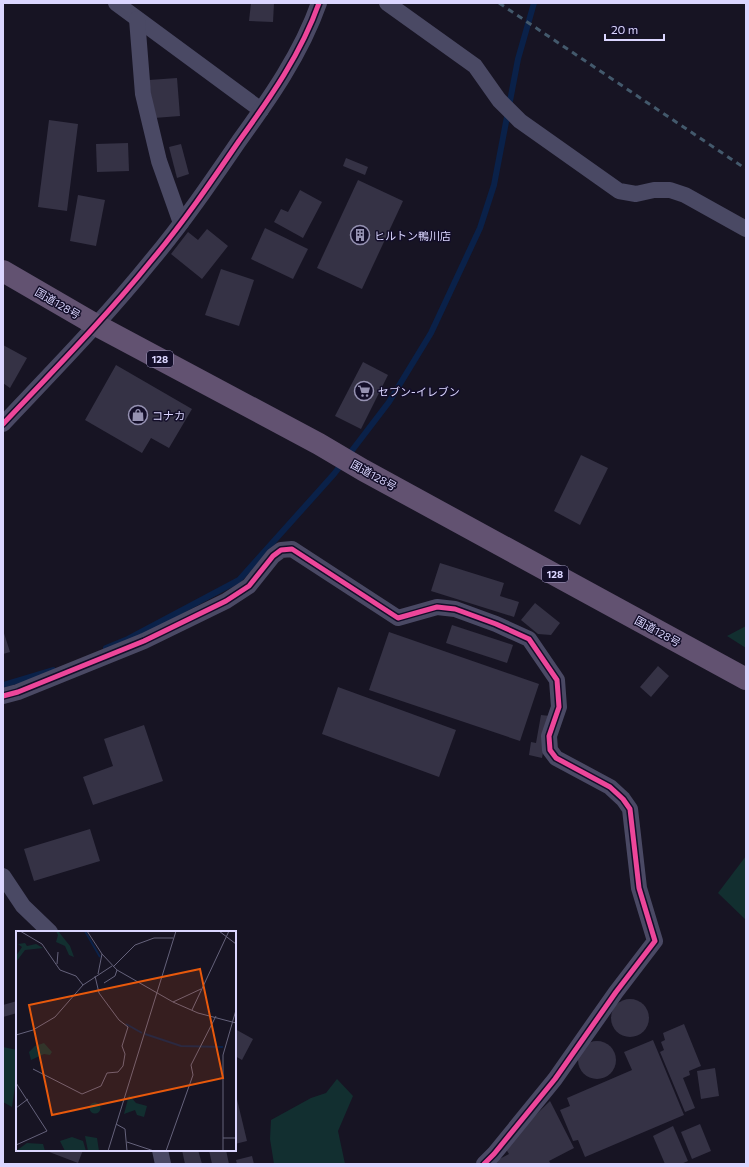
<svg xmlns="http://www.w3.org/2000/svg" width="749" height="1167" viewBox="0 0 749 1167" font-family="Commissioner,'Noto Sans JP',sans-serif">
<rect width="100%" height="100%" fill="#171423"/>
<g fill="#122f30">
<polygon points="746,626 746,648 727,636"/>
<polygon points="746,856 746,920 718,893"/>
<polygon points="3,1047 17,1050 17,1072 12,1107 3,1102"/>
<polygon points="337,1079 353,1096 338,1131 345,1164 274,1164 270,1139 271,1120 311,1098 326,1093"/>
</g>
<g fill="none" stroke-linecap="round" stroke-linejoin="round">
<g stroke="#0a2149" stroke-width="6">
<polyline points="106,648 128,639 239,580 334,474 389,402 431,333 480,228 494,185 518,59 534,3"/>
<polyline points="3,685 53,670"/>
</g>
</g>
<g fill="#353245">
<polygon points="251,3 274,3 273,22 249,21"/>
<polygon points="177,78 180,116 154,118 149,80"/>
<polygon points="49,120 78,124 67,211 38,207"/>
<polygon points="128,143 129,171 97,172 96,144"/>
<polygon points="181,144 189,174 177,178 169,147"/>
<polygon points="346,158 368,167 365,175 343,166"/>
<polygon points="358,180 403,201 362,289 317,268"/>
<polygon points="300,190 322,202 303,238 274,222 281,209 288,212"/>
<polygon points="78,195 105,200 96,246 70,241"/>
<polygon points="265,228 308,249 293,279 251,259"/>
<polygon points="207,229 228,246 202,279 171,254 188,232 198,240"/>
<polygon points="221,269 254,280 239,326 205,315"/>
<polygon points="3,345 27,358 10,388 3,383"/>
<polygon points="363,362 388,375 361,429 335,416"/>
<polygon points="116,365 192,409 169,448 151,438 142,453 85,420"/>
<polygon points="581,455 608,468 580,525 554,511"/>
<polygon points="440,563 504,583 500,596 519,602 514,617 431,591"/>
<polygon points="535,603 560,623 551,635 538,634 521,620"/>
<polygon points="452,625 513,645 507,663 446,643"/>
<polygon points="3,630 10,652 3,654"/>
<polygon points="389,632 539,684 520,741 369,690"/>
<polygon points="658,666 669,676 651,697 640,687"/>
<polygon points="338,687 456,730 439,777 322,734"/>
<polygon points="541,715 550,716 542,758 529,755 531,742 536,743"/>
<polygon points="144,725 163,781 93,805 83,777 113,766 104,739"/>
<polygon points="90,829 100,861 34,881 24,849"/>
<circle cx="630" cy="1018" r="19"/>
<polygon points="17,1001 17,1013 3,1017 3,1005"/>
<polygon points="684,1024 701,1066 689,1071 690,1075 683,1078 695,1108 685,1112 660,1052 664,1050 661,1042 665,1040 663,1033"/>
<polygon points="235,1029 253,1039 242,1060 235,1056"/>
<polygon points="653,1040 684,1115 585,1157 578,1140 573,1141 560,1110 570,1106 567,1098 632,1070 624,1052"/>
<circle cx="597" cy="1060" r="19"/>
<polygon points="715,1068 719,1096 701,1099 697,1071"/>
<polygon points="235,1091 247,1141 235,1144"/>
<polygon points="550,1101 574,1148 549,1161 551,1164 490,1164 509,1154 504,1146"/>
<polygon points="700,1124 711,1151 692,1159 681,1132"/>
<polygon points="673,1126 688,1161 681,1164 665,1164 653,1136"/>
<polygon points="44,1150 83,1150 78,1163"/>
<polygon points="182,1150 198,1150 202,1164 185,1164"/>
<polygon points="209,1150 226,1150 229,1164 212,1164"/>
<polygon points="252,1156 254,1164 237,1164 236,1160"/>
</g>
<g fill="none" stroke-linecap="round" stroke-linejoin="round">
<g stroke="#4a4964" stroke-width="16">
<polyline points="116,3 261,110"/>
<polyline points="387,3 475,66 499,100 520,121 619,191 636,194 654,190 670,190 685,195 746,229"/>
<polyline points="137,19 143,94 159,161 181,223"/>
<path d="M3,424C53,371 105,318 151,261C183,223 211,182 239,141C270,98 301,54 319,3"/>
<polyline points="3,696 18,692 144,641 226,601 249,586 273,556 281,550 292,549 398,618 437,607 455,609 496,624 529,639 557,680 559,707 549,736 550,750 556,758 610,787 623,799 630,809 639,888 655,941 616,992 555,1079 494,1154 484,1164"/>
<polyline points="3,876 23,906 50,932"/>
<polyline points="160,1150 163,1164"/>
</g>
<polyline stroke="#625271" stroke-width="22" points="3,271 96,325 319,444 363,470 746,679"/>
<polyline stroke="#43596c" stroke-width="3" stroke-dasharray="6 5" stroke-linecap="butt" points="499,3 746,169"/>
<defs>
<g id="cycleway">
<path d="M3,424C53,371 105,318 151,261C183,223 211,182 239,141C270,98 301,54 319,3"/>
<polyline points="3,696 18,692 144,641 226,601 249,586 273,556 281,550 292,549 398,618 437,607 455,609 496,624 529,639 557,680 559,707 549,736 550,750 556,758 610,787 623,799 630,809 639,888 655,941 616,992 555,1079 494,1154 484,1164"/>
</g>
</defs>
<use href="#cycleway" stroke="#130e29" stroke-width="8"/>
<use href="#cycleway" stroke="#ed469a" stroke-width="5"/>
</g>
<defs>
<symbol id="building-ring" viewBox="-11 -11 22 22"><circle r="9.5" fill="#130e29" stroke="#9692b2" stroke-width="1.5"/><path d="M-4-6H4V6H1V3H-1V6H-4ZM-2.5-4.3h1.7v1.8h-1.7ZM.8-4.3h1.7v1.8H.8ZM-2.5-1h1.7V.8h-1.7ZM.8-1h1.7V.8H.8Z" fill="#9692b2"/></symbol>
<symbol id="supermarket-ring" viewBox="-11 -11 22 22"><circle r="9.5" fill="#130e29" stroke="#9692b2" stroke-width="1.5"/><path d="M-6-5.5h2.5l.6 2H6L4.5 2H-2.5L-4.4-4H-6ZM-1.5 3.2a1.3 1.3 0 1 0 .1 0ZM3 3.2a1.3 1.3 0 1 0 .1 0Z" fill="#9692b2"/></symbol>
<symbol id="shop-ring" viewBox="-11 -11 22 22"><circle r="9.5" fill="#130e29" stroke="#9692b2" stroke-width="1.5"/><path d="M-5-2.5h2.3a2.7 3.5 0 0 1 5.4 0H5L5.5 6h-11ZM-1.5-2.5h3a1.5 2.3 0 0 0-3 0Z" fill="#9692b2"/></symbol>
</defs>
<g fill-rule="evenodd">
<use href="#building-ring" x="349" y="224" width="22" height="22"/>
<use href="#supermarket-ring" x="353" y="380" width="22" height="22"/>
<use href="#shop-ring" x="127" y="404" width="22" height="22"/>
</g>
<g text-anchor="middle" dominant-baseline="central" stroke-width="3" stroke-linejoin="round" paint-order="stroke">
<g fill="#130e29" stroke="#9f9abf" stroke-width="1">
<rect x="147" y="351" width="26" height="16" rx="3"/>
<rect x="542" y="566" width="26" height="16" rx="3"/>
</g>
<g font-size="10" font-weight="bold" fill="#dbd6ff">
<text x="160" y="359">128</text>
<text x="555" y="574">128</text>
</g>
<g font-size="11" fill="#dbd6ff" stroke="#130e29" text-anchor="start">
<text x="374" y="235">ヒルトン鴨川店</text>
<text x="378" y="391">セブン-イレブン</text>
<text x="152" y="415">コナカ</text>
</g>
<g font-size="11" fill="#dbd6ff" stroke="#130e29">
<text transform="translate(58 303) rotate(30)">国道128号</text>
<text transform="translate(374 475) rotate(29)">国道128号</text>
<text transform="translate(658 631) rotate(29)">国道128号</text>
</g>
</g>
<g transform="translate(16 931)">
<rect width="220" height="220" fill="#171423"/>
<path d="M40,0H42L54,15L58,26L53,24L49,15L40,11L42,4ZM9,12L11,15L20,13L27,17L9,19L0,31V25L6,16L2,13ZM28,112L36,121L34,124L28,123L15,129L13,121L19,115ZM113,164L120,172L131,175L128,186L121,184L119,179L108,183ZM73.5 177a5.5 5.5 0 1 1 11 0a5.5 5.5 0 1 1-11 0ZM69,205L81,207L83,220H72ZM56,206L67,210L70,220H49L44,210ZM11,212L27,213L29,220H0Z" fill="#122f30"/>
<path fill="none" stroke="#0a2149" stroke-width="2" d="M69,0L84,26M110,93L126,102M129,103L165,115L207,116"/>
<path fill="none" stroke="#65627b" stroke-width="1" d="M4,0L26,13L44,39L60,45L67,54M71,0L86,23L101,39L157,71L182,82L220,92M203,0L220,13M41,33L42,21M97,36L119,14L138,7H157M82,43L86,23M88,52L99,45L101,39M157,71L185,58M176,79L213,0M0,104L17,99L39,86L67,54L96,35M17,138L66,163L85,155L91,142L102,141L107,135L109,123L106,115L112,96L103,89L83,62L79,45M0,152L31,200L0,214M0,177L12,168M100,193L109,198L111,220M207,207H220M111,211L138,220M92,220L160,0M150,220L177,144L175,134L200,85M207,220V124L220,79"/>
<path fill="#e8590c" fill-opacity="0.15" stroke="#e8590c" stroke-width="2" d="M184,38L207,147L36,184L13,74Z"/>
<rect width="220" height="220" fill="none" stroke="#dbd6ff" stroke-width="2"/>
</g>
<rect width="749" height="1167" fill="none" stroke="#dbd6ff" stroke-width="8"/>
<path d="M605 34v6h59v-6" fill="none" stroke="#dbd6ff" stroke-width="2"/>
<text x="611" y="34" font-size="12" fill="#dbd6ff" stroke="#130e29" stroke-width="3" paint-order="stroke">20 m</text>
</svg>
